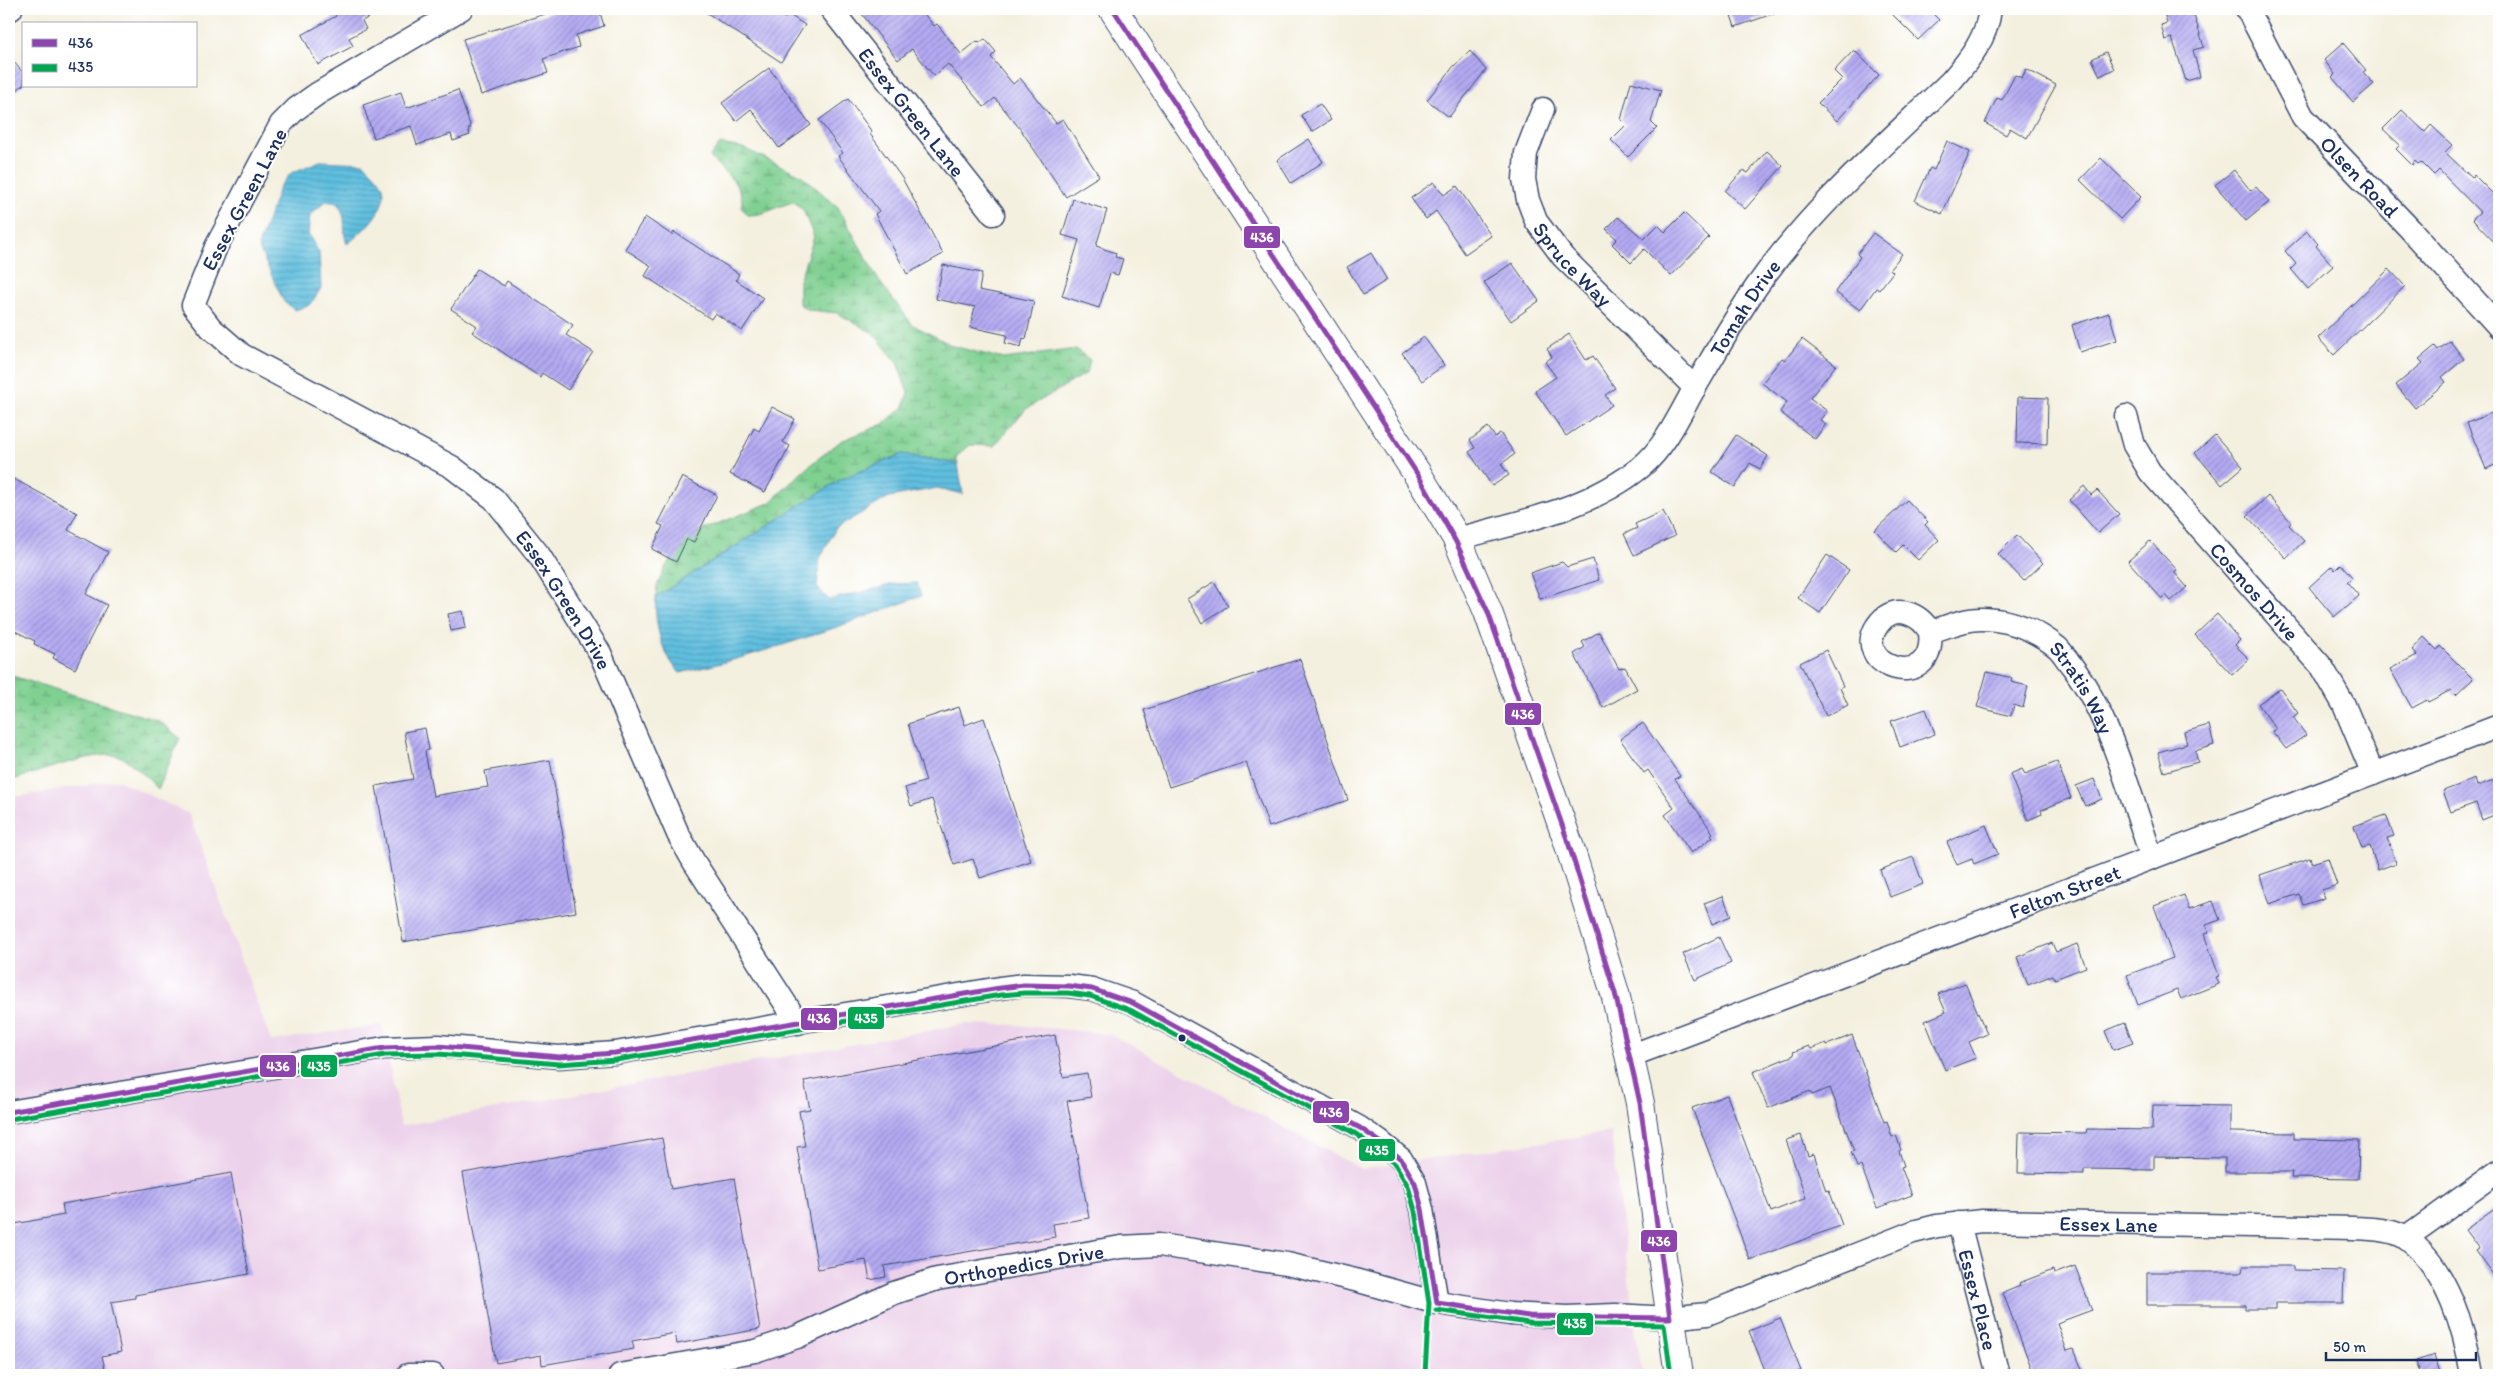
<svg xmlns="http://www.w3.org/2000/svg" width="2508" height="1384" viewBox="0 0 2508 1384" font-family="Itim,sans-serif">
<defs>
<pattern id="wetland-marsh" width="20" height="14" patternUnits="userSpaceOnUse" patternTransform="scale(1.25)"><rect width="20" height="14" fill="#7fd091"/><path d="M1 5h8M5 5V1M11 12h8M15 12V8" fill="none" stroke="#67a97a"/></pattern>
<pattern id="water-rules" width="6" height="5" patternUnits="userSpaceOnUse" patternTransform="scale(1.25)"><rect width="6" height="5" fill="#60bfdf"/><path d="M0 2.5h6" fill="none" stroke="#4e9cb8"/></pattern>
<pattern id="building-hatch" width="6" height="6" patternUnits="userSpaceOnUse" patternTransform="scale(1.25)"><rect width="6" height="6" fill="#b4aaf3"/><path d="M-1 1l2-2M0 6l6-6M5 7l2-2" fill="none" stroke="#928bc8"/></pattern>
</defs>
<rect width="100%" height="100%" fill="#fff"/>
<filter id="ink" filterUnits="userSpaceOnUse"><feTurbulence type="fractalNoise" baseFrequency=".02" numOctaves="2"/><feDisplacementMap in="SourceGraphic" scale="10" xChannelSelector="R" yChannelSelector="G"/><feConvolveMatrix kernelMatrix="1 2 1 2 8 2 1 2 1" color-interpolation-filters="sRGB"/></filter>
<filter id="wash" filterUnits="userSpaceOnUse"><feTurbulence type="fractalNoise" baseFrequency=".0096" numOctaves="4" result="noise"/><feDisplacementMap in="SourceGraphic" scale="20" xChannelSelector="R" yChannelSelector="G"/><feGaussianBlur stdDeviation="1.12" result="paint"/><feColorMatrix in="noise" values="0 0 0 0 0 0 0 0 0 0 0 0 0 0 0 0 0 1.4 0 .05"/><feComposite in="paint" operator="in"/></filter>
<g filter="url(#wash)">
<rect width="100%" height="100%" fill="#f4f0df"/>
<polygon fill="#ecd1ea" points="118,780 189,814 271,1041 382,1025 401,1126 965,1024 1017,1025 1110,1034 1361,1169 1611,1132 1637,1344 1643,1375 9,1375 9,798"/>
<g fill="url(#wetland-marsh)" stroke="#4d8078">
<path d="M720,144L743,148L801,175L838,207L879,281L913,325L953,346L1004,359L1076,349L1090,360L1087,373L1026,409L994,446L970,445L956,457L958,464L902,454L841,479L656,597L657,586L666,566L680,547L702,530L769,503L810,465L841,441L883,424L903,408L908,393L897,362L873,333L837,313L809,310L799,304V281L814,237L803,210L794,202C775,206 769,215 748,215L741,207C747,187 722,171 710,157Z"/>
<path d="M9,675L159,721L180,738L158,789C151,781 130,760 119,756C97,750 33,774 9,781Z"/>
</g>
<g fill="url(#water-rules)" stroke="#3e779e">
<path d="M320,161L364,163C370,170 380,178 383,187C389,208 362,233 347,244C341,227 349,222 338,203L326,201L310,215L308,234L319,252L321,288L310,305L295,310L284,302L258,246L280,186L291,173Z"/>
<path d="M902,454L958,464L963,494L937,488L889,497L836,528L820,558L817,587L829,600L894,584L917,583L921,596C842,626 762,655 680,673C661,653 654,624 656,597L841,479Z"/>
</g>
<g id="blocks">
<g fill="url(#building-hatch)">
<polygon points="332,9 384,9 362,21 366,29 349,38 353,46 318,65 302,35 336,16"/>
<polygon points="562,9 599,9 604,26 576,35 579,47 543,59 548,73 481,95 463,39"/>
<polygon points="701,9 770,9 785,18 788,14 805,25 781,62"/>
<polygon points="858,9 920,9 934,26 937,24 961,54 977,41 979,43 985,39 996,52 991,57 1013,84 1020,78 1056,123 1063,119 1099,176 1066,197 1021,130 995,98 984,107 948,64 934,76 912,49 898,60"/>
<polygon points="1729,9 1781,9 1781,11 1735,27"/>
<polygon points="1887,9 1928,9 1939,20 1918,40"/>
<polygon points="2163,9 2192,9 2204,47 2193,50 2200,77 2186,81 2172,38 2165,40 2161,25 2167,23"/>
<polygon points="2343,43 2366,70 2363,72 2374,84 2353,102 2332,77 2335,74 2324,60"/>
<polygon points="1854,50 1879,75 1837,121 1818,103 1842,79 1834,71"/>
<polygon points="1470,51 1486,70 1449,117 1427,100 1454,66"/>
<polygon points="2106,52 2114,69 2100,76 2092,59"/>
<polygon points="9,56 24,74 24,84 9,97"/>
<polygon points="769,68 811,125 779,148 751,109 736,121 722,103"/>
<polygon points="2026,69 2056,85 2027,138 2010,128 2006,135 1985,123 1997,98 2002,100 2015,75 2022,78"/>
<polygon points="1631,82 1661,90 1651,122 1657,128 1628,157 1611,140 1626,125 1621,120"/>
<polygon points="458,90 471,128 468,129 470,135 453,141 451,134 417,145 411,126 374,138 363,105 401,92 406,108"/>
<polygon points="848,99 872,132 870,134 902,178 943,254 907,274 875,214 879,211 838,156 843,153 819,120"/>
<polygon points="1320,104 1331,120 1312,132 1301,115"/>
<polygon points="2402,110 2425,132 2431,125 2452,145 2445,152 2472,178 2474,175 2499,200 2499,247 2472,219 2480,212 2439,170 2434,175 2421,162 2418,164 2415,161 2412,165 2396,149 2400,145 2383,129"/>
<polygon points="1309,139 1323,162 1291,183 1277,160"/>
<polygon points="1947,141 1970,152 1942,214 1915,201 1930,168 1934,170"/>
<polygon points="1767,151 1783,166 1745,209 1725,191 1743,170 1748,173"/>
<polygon points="2101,158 2141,197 2120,219 2080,180"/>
<polygon points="2234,170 2251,191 2256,187 2269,202 2246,221 2215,185"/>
<polygon points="1434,182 1444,195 1457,186 1491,236 1465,254 1436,211 1426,219 1411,198"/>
<polygon points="1073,199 1107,210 1096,246 1116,253 1115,257 1123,259 1118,275 1110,273 1099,308 1062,296 1079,240 1062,235"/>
<polygon points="1684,213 1709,237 1671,276 1644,249 1631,263 1612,244 1617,239 1606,229 1618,217 1644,239 1658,225 1665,232"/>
<polygon points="645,217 672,235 674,232 739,274 736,280 763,298 742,331 715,313 711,319 645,276 651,266 625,249"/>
<polygon points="2307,231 2318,244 2316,246 2333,266 2308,289 2291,269 2296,264 2285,251"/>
<polygon points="1873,233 1902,254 1890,269 1893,272 1879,290 1876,288 1860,310 1835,292 1860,257 1857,254"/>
<polygon points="1371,253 1387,280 1363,295 1347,267"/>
<polygon points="1512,263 1539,301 1511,321 1484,282"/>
<polygon points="943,265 982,273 979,290 1034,301 1026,339 1023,338 1021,347 1005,343 1007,335 970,327 975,307 936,299"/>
<polygon points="477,269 504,286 507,281 573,325 566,335 593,352 568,390 542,373 540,377 472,332 477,326 451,309"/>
<polygon points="2389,269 2405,286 2334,355 2318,338"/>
<polygon points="2109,313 2117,340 2080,352 2072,325"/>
<polygon points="1569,334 1586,360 1593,356 1615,388 1605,395 1612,405 1566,436 1535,391 1556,377 1545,362 1552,357 1547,349"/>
<polygon points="1424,337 1444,365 1422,381 1402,353"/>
<polygon points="1802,339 1836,365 1810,398 1827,411 1820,420 1826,424 1815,439 1780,412 1787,402 1762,383 1782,358 1785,360"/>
<polygon points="2450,341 2464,359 2442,377 2446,382 2415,408 2396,385 2423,363 2419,359 2435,346 2438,350"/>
<polygon points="2018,397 2048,398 2047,444 2017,443"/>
<polygon points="772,407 795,419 783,442 790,446 765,492 730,474 754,428 759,431"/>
<polygon points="2499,410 2499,463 2486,469 2467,423"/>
<polygon points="1488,427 1495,437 1500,433 1515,454 1501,464 1509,475 1492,486 1469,452 1475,448 1470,440"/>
<polygon points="1736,435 1768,456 1760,469 1750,463 1735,487 1712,472"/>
<polygon points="2215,435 2243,467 2222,485 2195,453"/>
<polygon points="682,477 717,495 694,542 687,539 676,562 652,549 663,526 658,524"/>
<polygon points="14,479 77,513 68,530 108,552 86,594 107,605 75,669 53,658 55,654 34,644 35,641 9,628 9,488"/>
<polygon points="2084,486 2091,495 2097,490 2119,514 2098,533 2069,500"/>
<polygon points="2268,496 2291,522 2289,525 2304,541 2286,558 2247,516"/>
<polygon points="1907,500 1928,522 1925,525 1939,540 1918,560 1903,545 1896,552 1875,530"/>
<polygon points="1663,511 1675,536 1634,555 1624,534 1637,528 1635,524"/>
<polygon points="2017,535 2043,563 2024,581 1998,554"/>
<polygon points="2150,541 2177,570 2174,572 2187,587 2171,601 2166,595 2162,599 2128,561"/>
<polygon points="1827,555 1849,570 1820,613 1798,598"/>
<polygon points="1593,559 1599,580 1540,599 1530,573 1562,562 1567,567"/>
<polygon points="2341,564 2352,577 2347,582 2359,596 2334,617 2309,587 2332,566 2335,570"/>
<polygon points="1214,582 1228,606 1202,623 1187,599"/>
<polygon points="463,611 466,628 451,631 448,614"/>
<polygon points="2217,614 2240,640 2235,645 2249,659 2232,675 2195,635"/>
<polygon points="1599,632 1619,669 1625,667 1637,689 1603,708 1574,654 1585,647 1582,642"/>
<polygon points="2424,637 2437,650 2440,646 2473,679 2456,695 2451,690 2428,702 2427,700 2412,708 2390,669 2417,655 2412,650"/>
<polygon points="1826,650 1843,686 1840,688 1848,705 1826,716 1800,663"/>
<polygon points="1300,659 1348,800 1269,827 1246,762 1169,787 1144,710"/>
<polygon points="1987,672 2012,678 2011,682 2028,686 2023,708 2014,705 2011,716 1977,707"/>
<polygon points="2280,688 2298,713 2293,717 2306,735 2286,749 2272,731 2276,729 2258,704"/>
<polygon points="959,707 965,725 984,718 1031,861 980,878 973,859 954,865 932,799 911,806 905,788 926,781 908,724"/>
<polygon points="1926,709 1935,734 1900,747 1891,721"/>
<polygon points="1643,723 1680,776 1675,779 1713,833 1711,834 1713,837 1691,853 1665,815 1674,808 1648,770 1644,773 1620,739"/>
<polygon points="2209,725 2214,745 2195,751 2198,762 2164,772 2158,752 2187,744 2184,732"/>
<polygon points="425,728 429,750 425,751 433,796 488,787 485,771 550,760 576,912 403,942 376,786 413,779 404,732"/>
<polygon points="2057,762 2071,798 2041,810 2042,814 2028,820 2010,774 2022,769 2025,774"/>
<polygon points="2499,778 2499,813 2482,820 2476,803 2451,812 2443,791 2475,779 2477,786"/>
<polygon points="2094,779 2102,799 2085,806 2076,786"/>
<polygon points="2386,815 2394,836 2387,838 2396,863 2378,870 2370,846 2362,848 2354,826"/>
<polygon points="1986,825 1998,854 1974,864 1972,859 1957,865 1947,842"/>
<polygon points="1913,857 1923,884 1890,897 1880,870"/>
<polygon points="2310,858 2312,863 2328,858 2337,885 2322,890 2325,898 2303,905 2299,894 2269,904 2260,875"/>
<polygon points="2184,895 2189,909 2213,901 2220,920 2206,925 2208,933 2204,934 2219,976 2216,977 2219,984 2181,999 2177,990 2138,1005 2127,975 2173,958 2154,906"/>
<polygon points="1723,896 1731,916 1712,924 1704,903"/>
<polygon points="1719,937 1731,963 1695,980 1683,954"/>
<polygon points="2052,943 2056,952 2077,944 2086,967 2055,979 2053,975 2028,985 2017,957"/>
<polygon points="1965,983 1987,1034 1969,1042 1976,1058 1945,1070 1925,1021 1946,1012 1938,994"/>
<polygon points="2125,1023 2133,1043 2113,1050 2105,1031"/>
<polygon points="1055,1035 1063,1077 1087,1073 1091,1097 1067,1101 1089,1218 1053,1224 1055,1237 884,1266 886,1277 870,1280 866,1260 818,1269 797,1147 805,1146 799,1111 810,1109 804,1081"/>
<polygon points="1852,1035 1884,1122 1887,1121 1892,1137 1896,1135 1901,1150 1899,1151 1904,1166 1901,1167 1912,1195 1877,1208 1861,1166 1857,1167 1851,1152 1854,1151 1830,1088 1812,1095 1810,1091 1768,1108 1753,1072 1794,1055 1793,1052 1809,1046 1811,1049 1826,1043 1827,1045"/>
<polygon points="1727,1095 1771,1212 1806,1198 1786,1140 1801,1135 1808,1156 1814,1154 1826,1191 1829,1190 1842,1225 1750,1260 1692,1108"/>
<polygon points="2153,1105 2230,1106 2230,1132 2294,1133 2294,1139 2359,1140 2358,1179 2291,1178 2292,1172 2225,1172 2225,1158 2154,1157 2154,1170 2084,1169 2084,1174 2018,1173 2019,1132 2086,1133 2087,1129 2152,1130"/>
<polygon points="662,1138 671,1189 734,1178 760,1329 677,1344 675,1333 632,1341 634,1349 542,1365 541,1355 496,1363 463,1173"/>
<polygon points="231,1173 249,1274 135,1295 135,1298 111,1302 121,1352 102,1356 106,1373 92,1375 9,1375 9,1225 64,1215 62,1204"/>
<polygon points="2499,1206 2499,1283 2476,1251 2479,1249 2465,1230"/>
<polygon points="2075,1266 2092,1310 2057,1323 2067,1351 2074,1349 2084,1375 2034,1375 2003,1293 2020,1286 2019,1283 2053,1270 2054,1274"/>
<polygon points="2243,1266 2293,1266 2293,1270 2344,1271 2343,1303 2276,1303 2276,1309 2245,1309 2245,1305 2147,1305 2147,1272 2242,1272"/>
<polygon points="1780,1318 1801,1371 1789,1375 1767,1375 1749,1331"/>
<polygon points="2434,1355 2441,1375 2421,1375 2416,1361"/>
</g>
</g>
</g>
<g filter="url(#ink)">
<use href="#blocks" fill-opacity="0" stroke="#3c4c71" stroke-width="1"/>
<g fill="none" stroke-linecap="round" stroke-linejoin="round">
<defs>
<g id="minor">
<path id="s1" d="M461,9L317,94L296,109L281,124L216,247L193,305L211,328L242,355L452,467L494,499L539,555L600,653L678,834L694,862L798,1023"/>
<path id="s2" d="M831,9L993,214"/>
<path id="s3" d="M2247,9L2303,117L2411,230L2499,327"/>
<polyline points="9,10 11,9"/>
<path id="s4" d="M1543,109L1526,153L1524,179L1528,200L1536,221L1563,257L1695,388"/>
<path id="s5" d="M2126,416L2134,445L2150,472L2322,667L2344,705L2373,774"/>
<path id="s6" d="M1457,539C1521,521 1588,510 1641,467C1665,447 1679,416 1694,389C1714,355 1734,319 1757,286C1811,209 1884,146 1951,81C1970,59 1987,38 1990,9"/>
<path id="s7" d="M1930,632C1937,697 1844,665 1880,622C1896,603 1920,614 1930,632C1946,627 1963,619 1981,619C2009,619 2036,630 2058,648C2063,653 2067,660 2072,666C2111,718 2130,796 2152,858"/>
<path id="s8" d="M1630,1056L2499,726"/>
<polyline points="9,1112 384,1048 438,1046 559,1057 615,1053 1000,988 1024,985 1069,986 1092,989 1133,1003 1360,1128 1379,1141 1401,1159 1415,1183 1422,1209 1437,1303"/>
<path id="s9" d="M1959,1223L1998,1375"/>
<polyline points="2406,1238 2499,1171"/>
<polyline points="408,1375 433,1375"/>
<path id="s10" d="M620,1375L755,1351L797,1337L894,1293L937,1279L1121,1247L1159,1245L1287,1264L1355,1280L1437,1303L1510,1314L1567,1317L1615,1315L1670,1318L1707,1314L1913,1232L1937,1226L1982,1221L2354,1228C2370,1229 2394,1229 2407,1239C2447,1268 2465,1329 2472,1375"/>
</g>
<polyline id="tertiary" points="1113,9 1418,475 1457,539 1488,612 1569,845 1615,993 1640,1103 1679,1375"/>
</defs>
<use href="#minor" stroke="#3c4c71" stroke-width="25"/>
<use href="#tertiary" stroke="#3c4c71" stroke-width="30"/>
<use href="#minor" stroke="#fff" stroke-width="22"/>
<use href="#tertiary" stroke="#fff" stroke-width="28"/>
<defs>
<polyline id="bus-1" points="9,1112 384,1048 438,1046 559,1057 615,1053 1000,988 1024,985 1069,986 1092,989 1133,1003 1360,1128 1379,1141 1401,1159 1415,1183 1422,1209 1437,1303 1529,1316 1670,1318 1640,1103 1615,993 1569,845 1488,612 1456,542 1418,475 1113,9"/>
<g id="bus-2">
<polyline points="10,1119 385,1055 438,1054 559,1064 616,1060 1001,995 1024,993 1068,993 1090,996 1130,1010 1356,1134 1395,1164 1408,1186 1415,1211 1429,1303 1425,1374"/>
<polyline points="1436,1310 1529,1323 1664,1325 1671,1375"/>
</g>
</defs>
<use href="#bus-1" stroke="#fff" stroke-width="9"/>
<use href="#bus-2" stroke="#fff" stroke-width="9"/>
<use href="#bus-1" stroke="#8e44ad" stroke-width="5"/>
<use href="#bus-2" stroke="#00a651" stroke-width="5"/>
</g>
</g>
<circle fill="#1b2f5e" stroke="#fff" stroke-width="2" cx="1182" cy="1038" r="4.5"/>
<g text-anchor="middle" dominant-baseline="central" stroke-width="4" stroke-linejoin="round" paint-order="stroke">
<g font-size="21" fill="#1b2f5e" stroke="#fff">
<text stroke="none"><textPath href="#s2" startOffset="131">Essex Green Lane</textPath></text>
<text stroke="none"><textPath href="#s3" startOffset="204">Olsen Road</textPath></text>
<text transform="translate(244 199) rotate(-62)">Essex Green Lane</text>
<text stroke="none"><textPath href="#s4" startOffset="174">Spruce Way</textPath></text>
<text stroke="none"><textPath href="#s6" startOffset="390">Tomah Drive</textPath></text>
<text stroke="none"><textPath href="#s5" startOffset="220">Cosmos Drive</textPath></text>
<text stroke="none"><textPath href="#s1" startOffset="900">Essex Green Drive</textPath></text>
<text stroke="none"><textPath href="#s7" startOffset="364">Stratis Way</textPath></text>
<text stroke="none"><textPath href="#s8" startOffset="465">Felton Street</textPath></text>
<text stroke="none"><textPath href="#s10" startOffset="1532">Essex Lane</textPath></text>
<text stroke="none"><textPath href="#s10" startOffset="421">Orthopedics Drive</textPath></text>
<text stroke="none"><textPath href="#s9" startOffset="79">Essex Place</textPath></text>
</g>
</g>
<g stroke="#fff" stroke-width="2">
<rect x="1243" y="225" width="38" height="24" rx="5" fill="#8e44ad"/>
<rect x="1504" y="702" width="38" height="24" rx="5" fill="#8e44ad"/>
<rect x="847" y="1006" width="38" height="24" rx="5" fill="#00a651"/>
<rect x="800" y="1007" width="38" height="24" rx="5" fill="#8e44ad"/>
<rect x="259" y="1054" width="38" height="24" rx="5" fill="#8e44ad"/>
<rect x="300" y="1054" width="38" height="24" rx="5" fill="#00a651"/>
<rect x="1312" y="1100" width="38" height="24" rx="5" fill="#8e44ad"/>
<rect x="1358" y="1138" width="38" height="24" rx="5" fill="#00a651"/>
<rect x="1640" y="1229" width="38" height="24" rx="5" fill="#8e44ad"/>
<rect x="1556" y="1312" width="38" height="24" rx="5" fill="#00a651"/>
</g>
<g font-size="14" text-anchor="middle" font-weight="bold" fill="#fff">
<text x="1262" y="242">436</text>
<text x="1523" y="719">436</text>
<text x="866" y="1023">435</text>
<text x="819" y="1023">436</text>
<text x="278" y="1071">436</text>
<text x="319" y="1071">435</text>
<text x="1331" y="1117">436</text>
<text x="1377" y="1155">435</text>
<text x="1659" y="1246">436</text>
<text x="1575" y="1328">435</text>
</g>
<rect width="2508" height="1384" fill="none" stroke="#fff" stroke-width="30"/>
<rect x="22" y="22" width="175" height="65" fill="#ffffff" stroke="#a4acbf"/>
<rect x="32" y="39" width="25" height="8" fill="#8e44ad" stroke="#a4acbf"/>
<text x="68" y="48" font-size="15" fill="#1b2f5e">436</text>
<rect x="32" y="64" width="25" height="8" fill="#00a651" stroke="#a4acbf"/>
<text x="68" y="72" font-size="15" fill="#1b2f5e">435</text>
<path d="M2326 1352v8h150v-8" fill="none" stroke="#1b2f5e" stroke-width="2.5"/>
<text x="2333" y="1352" font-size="15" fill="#1b2f5e" stroke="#ffffff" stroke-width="4" paint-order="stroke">50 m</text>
</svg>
